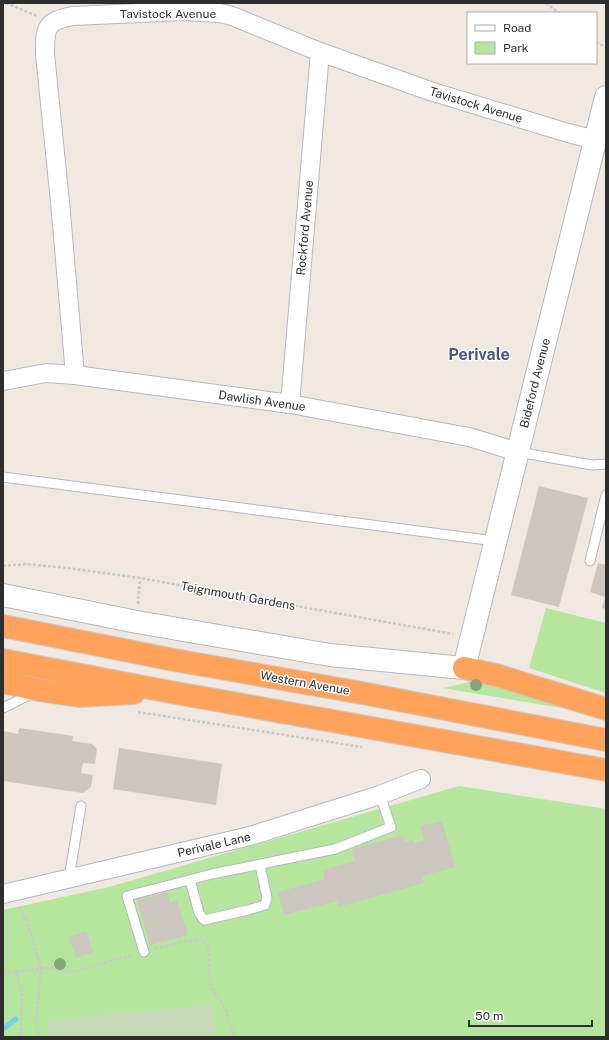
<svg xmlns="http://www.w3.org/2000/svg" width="609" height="1040" viewBox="0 0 609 1040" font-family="'Public Sans',sans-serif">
<rect width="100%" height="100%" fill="#efe9e1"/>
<g fill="#b6e59e">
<polygon points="546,608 606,623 606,693 529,668"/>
<polygon points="483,679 573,710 443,688"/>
<polygon points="459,786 606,809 606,1037 3,1037 3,910 109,887"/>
</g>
<polygon fill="#c8d9b8" points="213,1005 216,1037 49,1037 48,1020"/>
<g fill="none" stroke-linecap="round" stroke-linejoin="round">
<polyline stroke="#75cff0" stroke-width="5" points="3,1029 16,1019"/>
</g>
<g fill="#cbc7bf">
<polygon points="539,486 588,498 559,607 511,595"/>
<polygon points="598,563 606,565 606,609 602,608 605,597 590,592"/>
<polygon points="19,728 73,736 72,741 92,744 97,749 95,764 83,763 81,773 93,775 91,787 83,793 3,781 3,731 18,734"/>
<polygon points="119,748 222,764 216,805 113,789"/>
<polygon points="442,821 455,867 422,876 424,883 338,907 337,901 284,915 278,892 325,879 322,870 355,861 351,849 403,835 405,842 413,840 414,843 424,840 420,826"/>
<polygon points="167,892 170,902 177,900 188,935 150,945 137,900"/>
<polygon points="86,931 93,952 76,958 69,937"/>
</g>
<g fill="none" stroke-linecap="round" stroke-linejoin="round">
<defs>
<g id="lane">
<polyline points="518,452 592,465 606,464"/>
<polyline points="3,477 495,541"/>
<polyline points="590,561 606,495"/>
<polyline points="3,708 35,692"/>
<polyline points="69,878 81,806"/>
<polyline points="190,880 199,913 204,920 248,910 265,905 267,898 260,865"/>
<polyline points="144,952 127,896 212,874 335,849 391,827 380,795"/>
</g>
<g id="street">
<path d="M75,375L60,202L45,54C45,28 45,21 73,16L183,11L220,13L232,16L320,52L430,91L568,133L596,140"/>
<polyline points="3,381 46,373 75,375 290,404 469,437 518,452"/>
<polyline points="290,404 320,52"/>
<polyline points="3,894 250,836 380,795 421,779"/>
</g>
<polyline id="secondary" points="3,595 137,622 330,655 464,668 606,97"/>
<g id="highway">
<polyline points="3,626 174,660 362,693 606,740"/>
<polyline points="3,660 165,691 606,770"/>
<polyline points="464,668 496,675 606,709"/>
<polyline points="3,682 39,690 79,696 134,693"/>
</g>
</defs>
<use href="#lane" stroke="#b4b7c1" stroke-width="11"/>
<use href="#street" stroke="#b4b7c1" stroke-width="20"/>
<use href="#secondary" stroke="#b4b7c1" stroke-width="24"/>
<use href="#highway" stroke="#c9c9c9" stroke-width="24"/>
<g stroke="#c9c9c9" stroke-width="2.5" stroke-dasharray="3 2" stroke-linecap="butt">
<polyline points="6,3 37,16"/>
<polyline points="546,3 559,13"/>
<polyline points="596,42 606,47"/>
<polyline points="3,566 25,564 68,568 140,578 453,634"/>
<polyline points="138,604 140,578"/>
<polyline points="138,712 362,747"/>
<polyline points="19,908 21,908 23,917 26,918 41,968 36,1024 39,1037"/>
<polyline points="155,949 177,943 201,939 208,945 209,953 209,976 213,990 225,1008 234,1037"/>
<polyline points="16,972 46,968 73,972 132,955"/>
<polyline points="3,973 16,972 22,992 21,1037"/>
</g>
<use href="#lane" stroke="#fff" stroke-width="9"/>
<use href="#street" stroke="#fff" stroke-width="18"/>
<use href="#secondary" stroke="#fff" stroke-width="22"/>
<use href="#highway" stroke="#ffa35c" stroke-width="22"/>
</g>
<g fill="#84a574">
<circle cx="476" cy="685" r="6"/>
<circle cx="60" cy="964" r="6"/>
</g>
<g text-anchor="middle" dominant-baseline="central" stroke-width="3" stroke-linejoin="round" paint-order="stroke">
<g font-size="12" fill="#2e2e2e" stroke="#fff">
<text x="168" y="14">Tavistock Avenue</text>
<text transform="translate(476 105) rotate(17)">Tavistock Avenue</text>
<text transform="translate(305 228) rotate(-85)">Rockford Avenue</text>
<text transform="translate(535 383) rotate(-76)">Bideford Avenue</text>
<text transform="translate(262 401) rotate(8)">Dawlish Avenue</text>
<text transform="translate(238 596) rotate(10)">Teignmouth Gardens</text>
<text transform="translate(305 683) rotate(10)">Western Avenue</text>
<text transform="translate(214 845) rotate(-13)">Perivale Lane</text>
</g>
<g font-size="16" font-weight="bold" fill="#4d5680" stroke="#fff">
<text x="479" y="354">Perivale</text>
</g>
</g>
<rect width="609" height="1040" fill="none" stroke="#2e2e2e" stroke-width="8"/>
<rect x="467" y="12" width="130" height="52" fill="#ffffff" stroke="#ababab"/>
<rect x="475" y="25" width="20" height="6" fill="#ffffff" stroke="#ababab"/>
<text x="503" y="32" font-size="12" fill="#2e2e2e">Road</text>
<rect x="475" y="42" width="20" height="12" fill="#b6e59e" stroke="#ababab"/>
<text x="503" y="52" font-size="12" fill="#2e2e2e">Park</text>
<path d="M469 1020v6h123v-6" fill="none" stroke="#2e2e2e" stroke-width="2"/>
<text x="475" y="1020" font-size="12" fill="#2e2e2e" stroke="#ffffff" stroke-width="3" paint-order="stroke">50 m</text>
</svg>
